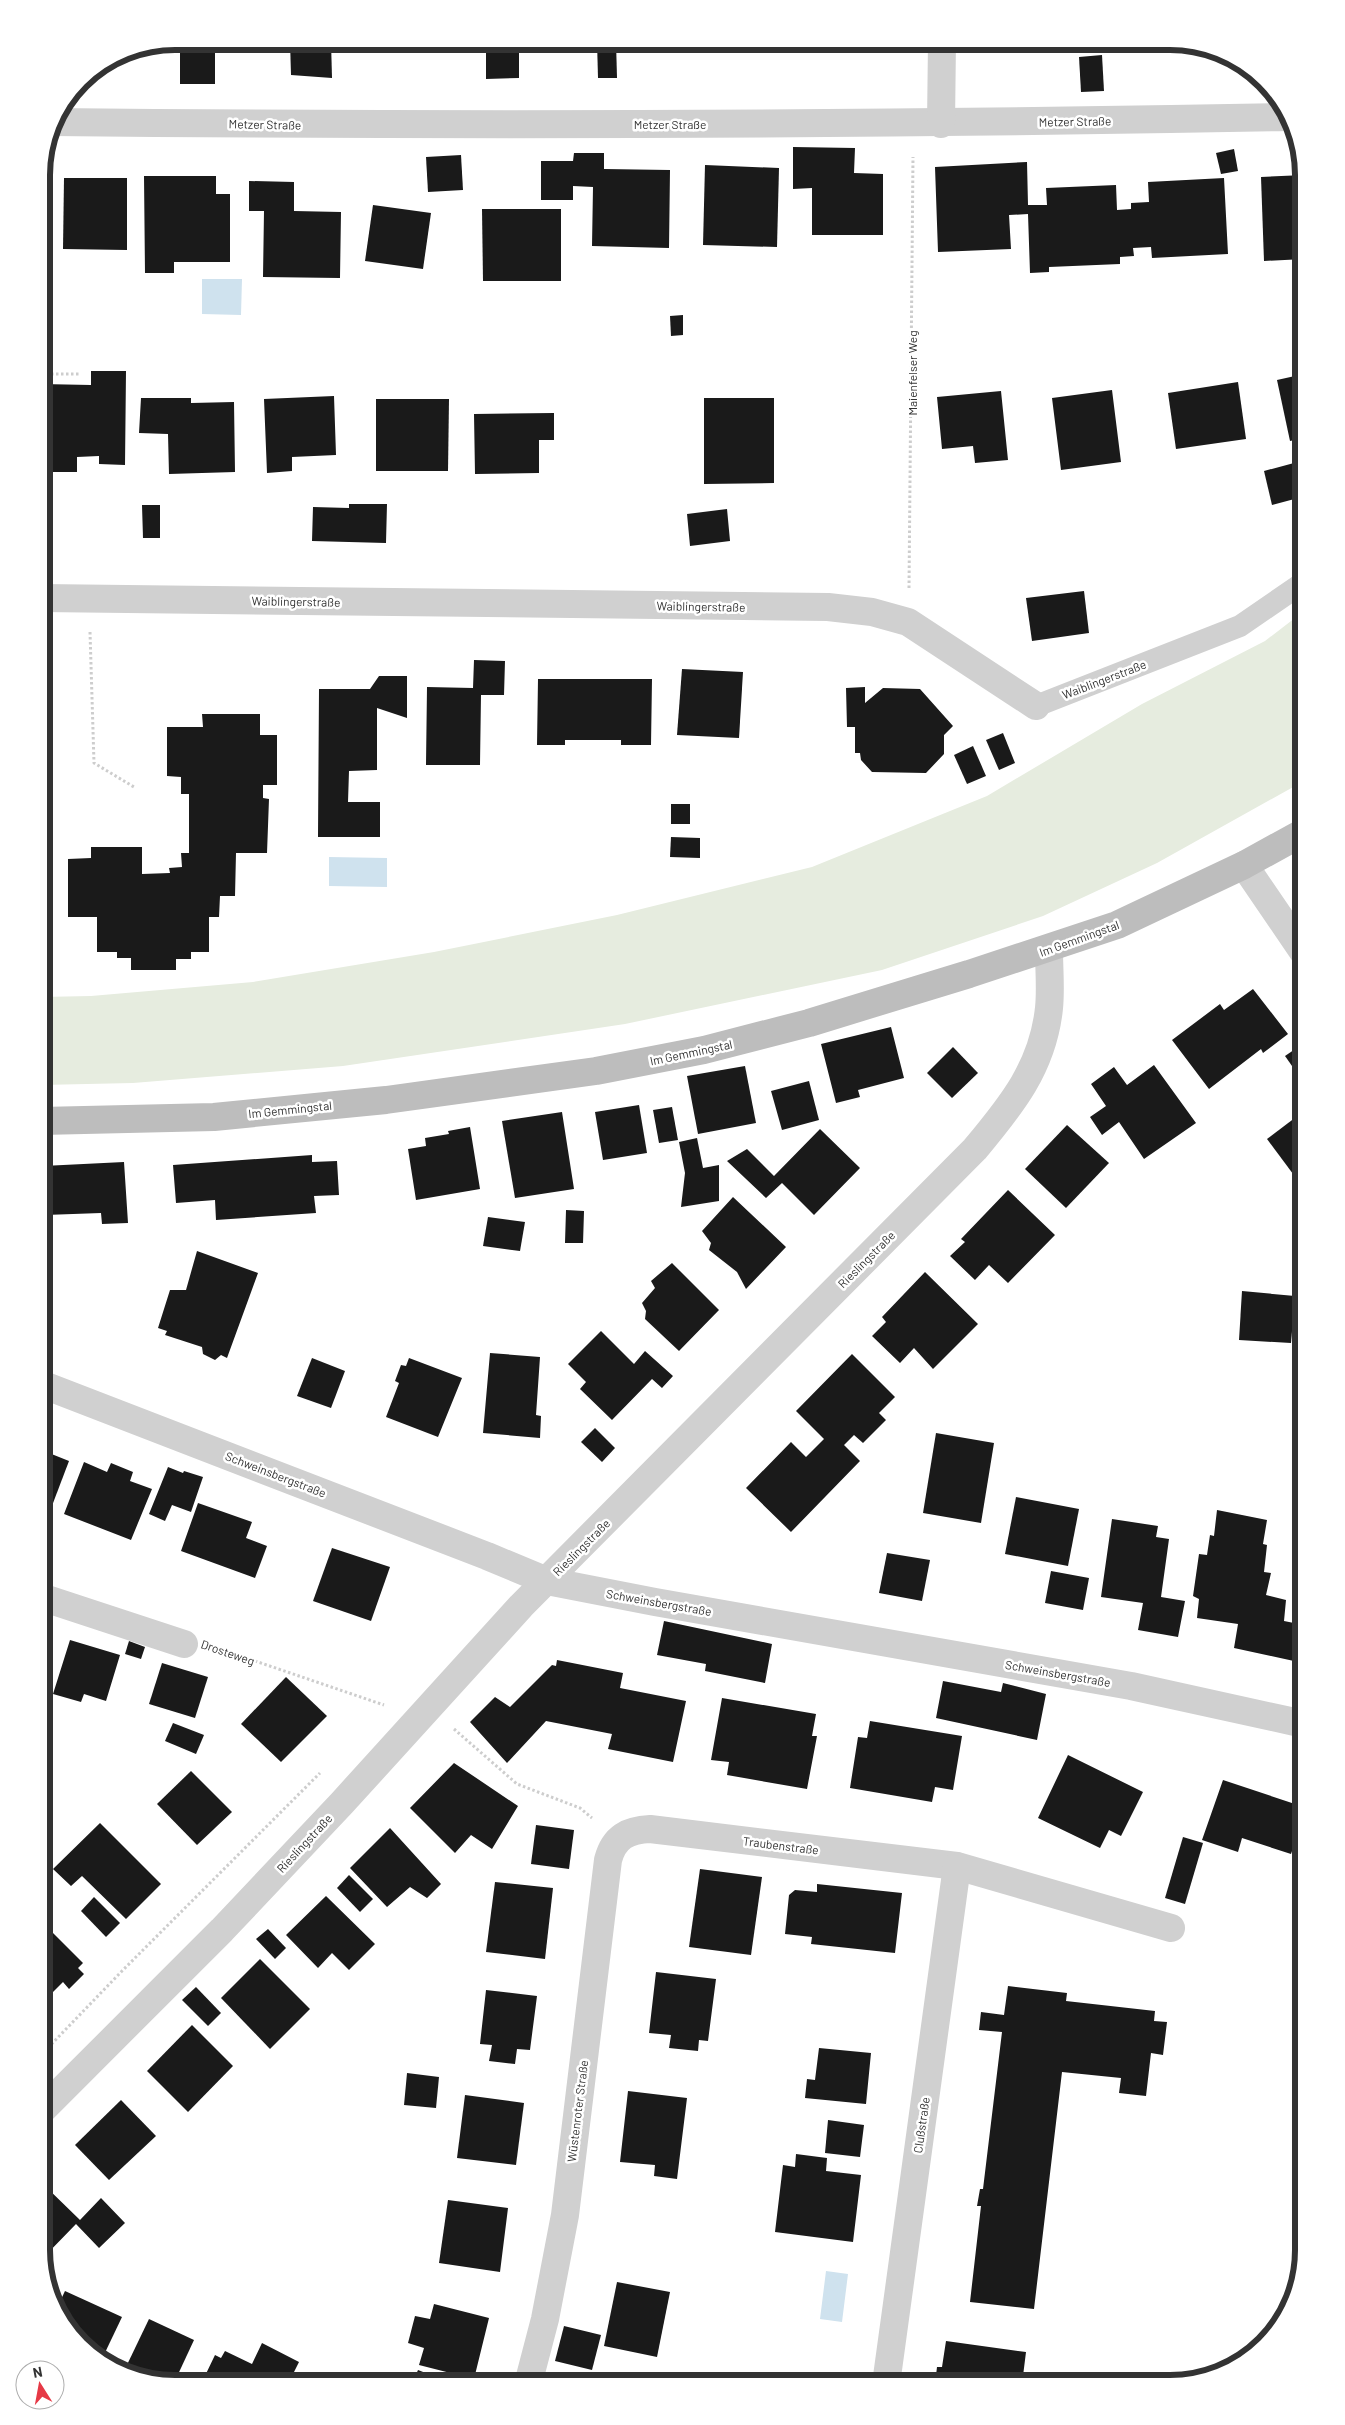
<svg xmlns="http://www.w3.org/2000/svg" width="1345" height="2425" viewBox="0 0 1345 2425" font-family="Barlow,sans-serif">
<rect width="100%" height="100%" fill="#fff"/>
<polygon fill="#e6ecdf" points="1304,611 1304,781 1157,863 1043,916 882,970 625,1024 343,1066 133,1083 41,1085 41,997 91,996 253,982 434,952 617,915 812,867 987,796 1142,704 1265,641"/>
<g fill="#cfe2ee">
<polygon points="202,279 242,279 241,315 202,314"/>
<polygon points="329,857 387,858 387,887 329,886"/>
<polygon points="826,2271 848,2274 842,2322 820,2319"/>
</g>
<g fill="#1a1a1a">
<polygon points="290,41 331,41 332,78 291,75"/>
<polygon points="597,41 616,41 617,78 598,78"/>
<polygon points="486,42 519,42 519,78 486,79"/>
<polygon points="180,46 215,47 215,84 180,84"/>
<polygon points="1102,55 1104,91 1081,92 1079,57"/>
<polygon points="793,147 855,148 854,173 883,174 883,235 812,235 812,188 793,189"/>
<polygon points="1234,149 1238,171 1221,174 1216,153"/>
<polygon points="574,153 604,153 604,169 670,170 669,248 592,246 593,187 573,186 573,200 541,200 541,161 573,161"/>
<polygon points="461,155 463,190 428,192 426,157"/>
<polygon points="1027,162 1028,205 1047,205 1046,188 1116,185 1117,210 1131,209 1131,203 1149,202 1148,182 1224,178 1228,254 1152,258 1151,247 1133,248 1134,256 1120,257 1120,264 1049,267 1049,272 1030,273 1028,214 1009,215 1011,249 938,252 935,167"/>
<polygon points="705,165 779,168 777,247 703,245"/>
<polygon points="1304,175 1304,259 1264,261 1261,177"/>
<polygon points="144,176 216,176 216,194 230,194 230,262 174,262 174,273 145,273"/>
<polygon points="64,178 127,178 127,250 63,249"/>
<polygon points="249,181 294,182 294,211 341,212 340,278 263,277 264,211 249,211"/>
<polygon points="373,205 431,213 423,269 365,261"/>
<polygon points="482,209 561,209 561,281 483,281"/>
<polygon points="683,315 683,335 671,336 670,316"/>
<polygon points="91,371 126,371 125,465 99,464 99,456 77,457 77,472 51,472 51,477 41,477 41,384 91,385"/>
<polygon points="1304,374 1304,438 1290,441 1277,380"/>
<polygon points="1238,382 1246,439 1176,449 1168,393"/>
<polygon points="1112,390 1121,462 1061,470 1052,398"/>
<polygon points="1001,391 1008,460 975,463 973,446 942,449 937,397"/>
<polygon points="334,396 336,455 292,457 292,471 267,473 264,399"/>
<polygon points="141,398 191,398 191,403 234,402 235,472 169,474 168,434 139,433"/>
<polygon points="704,398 774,398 774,483 704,484"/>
<polygon points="376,399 449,399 448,471 376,471"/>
<polygon points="554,413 554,440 539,440 539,473 475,474 474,414"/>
<polygon points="1294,463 1302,497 1272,505 1264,471"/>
<polygon points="349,504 387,504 386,543 312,541 313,507 349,508"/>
<polygon points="142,505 160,505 160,538 143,538"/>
<polygon points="727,509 730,541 690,546 687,514"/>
<polygon points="1084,591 1089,633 1032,641 1026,598"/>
<polygon points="474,660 505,661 504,695 481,695 480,765 426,765 427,687 473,688"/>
<polygon points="682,669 743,672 739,738 677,735"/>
<polygon points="379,676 407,676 407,718 377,708 377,770 349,771 348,802 380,802 380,837 318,837 319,689 370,689"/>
<polygon points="538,679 652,679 651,745 621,745 621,740 565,740 565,745 537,745"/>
<polygon points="865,687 865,703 883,688 920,689 953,726 944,735 944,754 926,773 872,772 861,760 860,753 855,753 855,727 847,727 846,688"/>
<polygon points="202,714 260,714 260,735 277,735 277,785 263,785 263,798 269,799 267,853 236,853 235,896 220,896 219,917 209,917 209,952 191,952 191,959 176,959 176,970 131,970 131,958 117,958 117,952 97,952 97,917 68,917 68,859 91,858 91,847 142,847 142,874 170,873 169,868 182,867 181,853 189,853 189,794 181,794 181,777 167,776 167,727 203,727"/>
<polygon points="1003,733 1015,763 999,770 986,740"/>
<polygon points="973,746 986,776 967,784 954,755"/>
<rect x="671" y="804" width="19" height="20"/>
<polygon points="671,837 700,838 700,858 670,857"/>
<polygon points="1253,989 1288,1034 1263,1053 1261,1049 1209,1089 1172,1040 1220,1004 1224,1010"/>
<polygon points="891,1027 904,1078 858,1090 860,1097 836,1103 821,1044"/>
<polygon points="1304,1043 1304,1083 1285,1056"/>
<polygon points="953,1047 978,1073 952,1098 927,1073"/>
<polygon points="1154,1065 1196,1123 1144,1159 1119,1122 1102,1135 1090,1117 1106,1106 1091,1084 1114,1067 1127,1085"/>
<polygon points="745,1066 756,1123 698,1134 687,1076"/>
<polygon points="809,1081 819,1120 782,1130 771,1091"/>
<polygon points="1304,1093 1304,1111 1295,1099"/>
<polygon points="639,1105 647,1153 603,1160 595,1112"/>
<polygon points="672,1107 678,1140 659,1143 653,1110"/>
<polygon points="1304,1111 1304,1178 1299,1182 1267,1139"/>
<polygon points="562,1112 574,1189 515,1198 502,1121"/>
<polygon points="1067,1125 1109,1163 1066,1208 1025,1169"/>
<polygon points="470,1127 480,1189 416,1200 408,1149 426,1146 425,1138 449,1134 448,1131"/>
<polygon points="820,1129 860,1168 814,1215 782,1183 766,1198 727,1161 747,1149 774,1176"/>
<polygon points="697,1138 703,1168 719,1165 719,1201 681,1207 685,1173 679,1142"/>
<polygon points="312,1155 312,1162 337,1161 339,1195 314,1196 316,1213 216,1220 215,1200 176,1203 173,1165"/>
<polygon points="124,1162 128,1223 102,1224 101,1213 45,1215 43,1166"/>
<polygon points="1008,1190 1055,1235 1008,1283 989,1265 975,1280 950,1256 965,1242 961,1239"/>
<polygon points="733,1197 786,1247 746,1289 737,1272 709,1250 711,1243 702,1231"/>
<polygon points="566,1210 584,1211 583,1243 565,1243"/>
<polygon points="488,1217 525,1222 520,1251 483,1246"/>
<polygon points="197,1251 258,1273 227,1358 221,1355 215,1360 203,1354 202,1347 165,1335 167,1331 158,1328 170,1290 186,1290"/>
<polygon points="672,1263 719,1310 679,1351 645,1319 646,1311 642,1303 655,1288 651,1281"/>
<polygon points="925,1272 978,1324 933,1369 914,1348 900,1363 872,1336 886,1322 882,1317"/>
<polygon points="1242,1291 1295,1296 1291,1343 1239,1340"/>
<polygon points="601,1331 634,1364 645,1351 673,1376 662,1388 652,1379 612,1420 580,1389 586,1382 568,1364"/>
<polygon points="490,1353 540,1357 536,1415 541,1416 540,1438 483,1433"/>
<polygon points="852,1354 895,1397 879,1413 886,1420 863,1443 854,1435 844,1445 860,1461 791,1532 746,1488 791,1442 806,1457 824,1439 796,1411"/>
<polygon points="312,1358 345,1371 331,1408 297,1396"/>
<polygon points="409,1358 462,1378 438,1437 386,1417 399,1383 395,1381 401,1365 406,1366"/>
<polygon points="595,1428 615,1448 602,1462 581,1442"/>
<polygon points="936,1433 994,1443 981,1523 923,1513"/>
<polygon points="44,1451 69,1461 50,1511 41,1508 41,1457"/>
<polygon points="84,1462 107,1472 111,1463 133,1472 130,1481 152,1489 131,1540 64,1514"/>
<polygon points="168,1467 183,1473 184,1471 203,1477 191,1512 172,1505 165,1521 149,1514"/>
<polygon points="1016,1497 1079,1509 1068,1566 1005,1554"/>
<polygon points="198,1503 252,1522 246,1538 267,1546 255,1578 181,1551"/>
<polygon points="1217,1510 1267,1520 1263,1544 1267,1545 1264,1572 1271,1573 1266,1595 1286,1600 1284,1621 1304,1625 1303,1663 1234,1648 1238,1624 1197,1618 1199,1599 1193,1596 1199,1554 1207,1555 1210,1535 1214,1536"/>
<polygon points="1112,1519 1158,1526 1156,1537 1169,1539 1161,1597 1185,1601 1178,1637 1138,1630 1143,1603 1101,1597"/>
<polygon points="332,1548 390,1567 371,1621 313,1601"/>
<polygon points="887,1553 930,1560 922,1601 879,1593"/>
<polygon points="1051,1571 1089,1578 1083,1610 1045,1603"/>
<polygon points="664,1621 772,1644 765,1683 705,1671 706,1664 657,1655"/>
<polygon points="70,1640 120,1655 106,1701 84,1694 81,1702 53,1694"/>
<polygon points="129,1641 145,1647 141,1659 125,1654"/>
<polygon points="557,1660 623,1673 620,1688 686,1701 673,1762 608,1749 612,1734 546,1721 507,1763 470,1722 495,1697 510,1707 552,1665 556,1666"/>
<polygon points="162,1663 208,1677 195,1718 149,1704"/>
<polygon points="286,1677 327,1716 281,1762 241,1724"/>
<polygon points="943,1681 1001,1692 1003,1683 1046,1694 1037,1740 936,1718"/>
<polygon points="722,1698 816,1714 812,1736 817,1736 807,1789 727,1775 729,1762 711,1760"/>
<polygon points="870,1721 962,1736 953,1790 935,1787 932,1802 850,1788 858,1737 867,1738"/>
<polygon points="173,1723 204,1735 196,1754 165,1741"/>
<polygon points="1068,1755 1143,1792 1121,1836 1109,1830 1100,1848 1038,1818"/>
<polygon points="454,1763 518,1806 492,1849 471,1835 455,1853 410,1808"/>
<polygon points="191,1771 232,1812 197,1845 157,1804"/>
<polygon points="1223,1780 1304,1807 1304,1816 1291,1854 1242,1838 1238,1852 1202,1840"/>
<polygon points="100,1823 161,1884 126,1919 82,1876 71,1886 53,1869"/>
<polygon points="536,1825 574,1830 569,1869 531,1864"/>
<polygon points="390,1828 441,1884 427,1898 410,1887 387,1907 350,1868"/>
<polygon points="1183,1837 1203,1843 1185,1904 1165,1898"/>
<polygon points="700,1869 762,1877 751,1955 689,1947"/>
<polygon points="349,1875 373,1899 360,1912 337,1888"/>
<polygon points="495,1882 553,1888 545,1959 486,1952"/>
<polygon points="817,1884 902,1893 895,1953 811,1944 812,1937 785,1934 789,1895 795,1890 817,1892"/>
<polygon points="326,1896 375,1944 349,1970 332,1953 318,1968 286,1935"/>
<polygon points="94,1897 120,1923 106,1937 81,1911"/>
<polygon points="41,1921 83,1963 78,1968 84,1974 69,1989 63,1982 44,2001 41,1999"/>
<polygon points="268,1929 286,1948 275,1959 256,1939"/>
<polygon points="260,1959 310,2009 270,2049 221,1998"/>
<polygon points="656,1972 716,1979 708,2041 699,2040 698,2051 669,2048 671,2035 649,2033"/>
<polygon points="1008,1986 1067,1993 1066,2001 1155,2011 1154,2021 1167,2022 1163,2055 1151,2053 1146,2096 1119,2093 1121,2078 1062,2072 1034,2309 970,2302 981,2206 977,2206 980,2189 983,2189 1002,2032 979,2030 981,2012 1004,2015"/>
<polygon points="196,1987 221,2013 208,2026 182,2000"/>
<polygon points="486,1990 537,1996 530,2050 517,2049 515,2064 489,2061 492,2045 480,2044"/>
<polygon points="192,2025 233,2066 188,2112 147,2071"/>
<polygon points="819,2048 871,2053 866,2104 805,2098 807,2079 815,2080"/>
<polygon points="1303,2063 1304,2063 1304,2115 1296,2114"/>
<polygon points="407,2073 439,2077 436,2108 404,2105"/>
<polygon points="628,2091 687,2098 677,2179 654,2176 655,2165 620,2162"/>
<polygon points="465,2095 524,2103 516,2165 457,2158"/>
<polygon points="121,2100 156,2136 109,2180 75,2145"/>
<polygon points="828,2120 864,2125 860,2157 825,2153"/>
<polygon points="796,2154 827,2158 826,2171 861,2175 853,2242 775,2232 783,2165 795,2167"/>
<polygon points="42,2183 80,2220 101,2198 125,2223 99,2248 76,2224 43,2258"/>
<polygon points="448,2200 508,2208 500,2272 439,2263"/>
<polygon points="617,2282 670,2292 657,2357 604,2346"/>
<polygon points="65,2291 122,2317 101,2361 57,2308"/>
<polygon points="434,2304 489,2318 474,2379 419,2365 424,2348 408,2343 415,2316 430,2319"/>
<polygon points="149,2319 194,2340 174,2383 166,2383 125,2369"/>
<polygon points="564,2326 601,2335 592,2370 555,2361"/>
<polygon points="946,2341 1026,2352 1022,2384 935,2384 937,2367 942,2367"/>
<polygon points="262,2343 299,2362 288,2384 210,2383 203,2380 215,2355 221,2358 225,2351 252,2364"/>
<polygon points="418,2370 451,2383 451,2384 412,2384"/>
</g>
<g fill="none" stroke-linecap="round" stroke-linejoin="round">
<g stroke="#cdcdcd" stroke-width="3" stroke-dasharray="2.5 2.5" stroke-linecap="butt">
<polyline points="41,374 80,374"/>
<polyline points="909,588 913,157"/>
<polyline points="90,632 94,763 134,787"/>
<polyline points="217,1648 384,1705"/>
<polyline points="454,1729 517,1784 580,1808 592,1818"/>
<polyline points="41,2055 122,1971 320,1773"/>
</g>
<polyline stroke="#d0d0d0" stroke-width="22" points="1036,706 1240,626 1304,582"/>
<g stroke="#d0d0d0" stroke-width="28">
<path d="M52,122C464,126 876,125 1288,117"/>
<polyline points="941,124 942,41"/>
<polyline points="41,598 828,607 872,612 908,622 1036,706"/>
<polyline points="1244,865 1304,953"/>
<polyline points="41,1384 487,1556 547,1581 655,1602 1131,1686 1304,1724"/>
<polyline points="41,1597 184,1644"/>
<path d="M41,2111L222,1930L342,1803L521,1606L975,1149C1011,1106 1043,1067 1049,1008C1051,989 1049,969 1049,950"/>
<path d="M528,2384L545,2319L565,2215L608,1860C614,1837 628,1830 650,1829L957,1866L1171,1928"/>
<polyline points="886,2384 957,1866"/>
</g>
<polyline stroke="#bdbdbd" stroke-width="28" points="41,1121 214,1117 386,1100 596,1071 704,1050 809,1023 969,974 1117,925 1244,865 1304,832"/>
</g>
<g text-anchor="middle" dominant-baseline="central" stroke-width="5" stroke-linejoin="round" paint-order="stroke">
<g font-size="12" fill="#333" stroke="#fff">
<text transform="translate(1075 121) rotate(-1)">Metzer Straße</text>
<text transform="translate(265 124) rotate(1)">Metzer Straße</text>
<text x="670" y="124">Metzer Straße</text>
<text transform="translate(912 373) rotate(-90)">Maienfelser Weg</text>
<text transform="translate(296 601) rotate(1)">Waiblingerstraße</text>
<text transform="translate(701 606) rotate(1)">Waiblingerstraße</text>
<text transform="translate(1104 679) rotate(-21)">Waiblingerstraße</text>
<text transform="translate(1079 938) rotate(-20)">Im Gemmingstal</text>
<text transform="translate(691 1052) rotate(-12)">Im Gemmingstal</text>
<text transform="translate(290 1109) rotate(-6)">Im Gemmingstal</text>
<text transform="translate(866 1259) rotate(-45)">Rieslingstraße</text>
<text transform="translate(276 1474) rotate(21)">Schweinsbergstraße</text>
<text transform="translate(581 1547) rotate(-45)">Rieslingstraße</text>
<text transform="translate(659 1602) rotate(10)">Schweinsbergstraße</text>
<text transform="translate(228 1652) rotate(19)">Drosteweg</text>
<text transform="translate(1058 1673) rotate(10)">Schweinsbergstraße</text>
<text transform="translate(304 1843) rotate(-47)">Rieslingstraße</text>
<text transform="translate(781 1845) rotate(7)">Traubenstraße</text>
<text transform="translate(577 2111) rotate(-83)">Wüstenroter Straße</text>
<text transform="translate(921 2125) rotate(-82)">Clußstraße</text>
</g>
</g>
<path d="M0 0H1345V2425H0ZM175 50H1170A125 125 0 0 1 1295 175V2250A125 125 0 0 1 1170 2375H175A125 125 0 0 1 50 2250V175A125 125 0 0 1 175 50Z" fill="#fff" fill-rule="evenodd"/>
<path fill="none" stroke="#333" stroke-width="6" d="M175 50H1170A125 125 0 0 1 1295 175V2250A125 125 0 0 1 1170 2375H175A125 125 0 0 1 50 2250V175A125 125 0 0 1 175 50Z"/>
<g transform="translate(40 2385) rotate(349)"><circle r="24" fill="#ffffff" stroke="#adadad"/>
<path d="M0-4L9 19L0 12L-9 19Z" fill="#e63946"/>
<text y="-8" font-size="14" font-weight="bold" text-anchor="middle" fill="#333333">N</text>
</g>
</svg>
